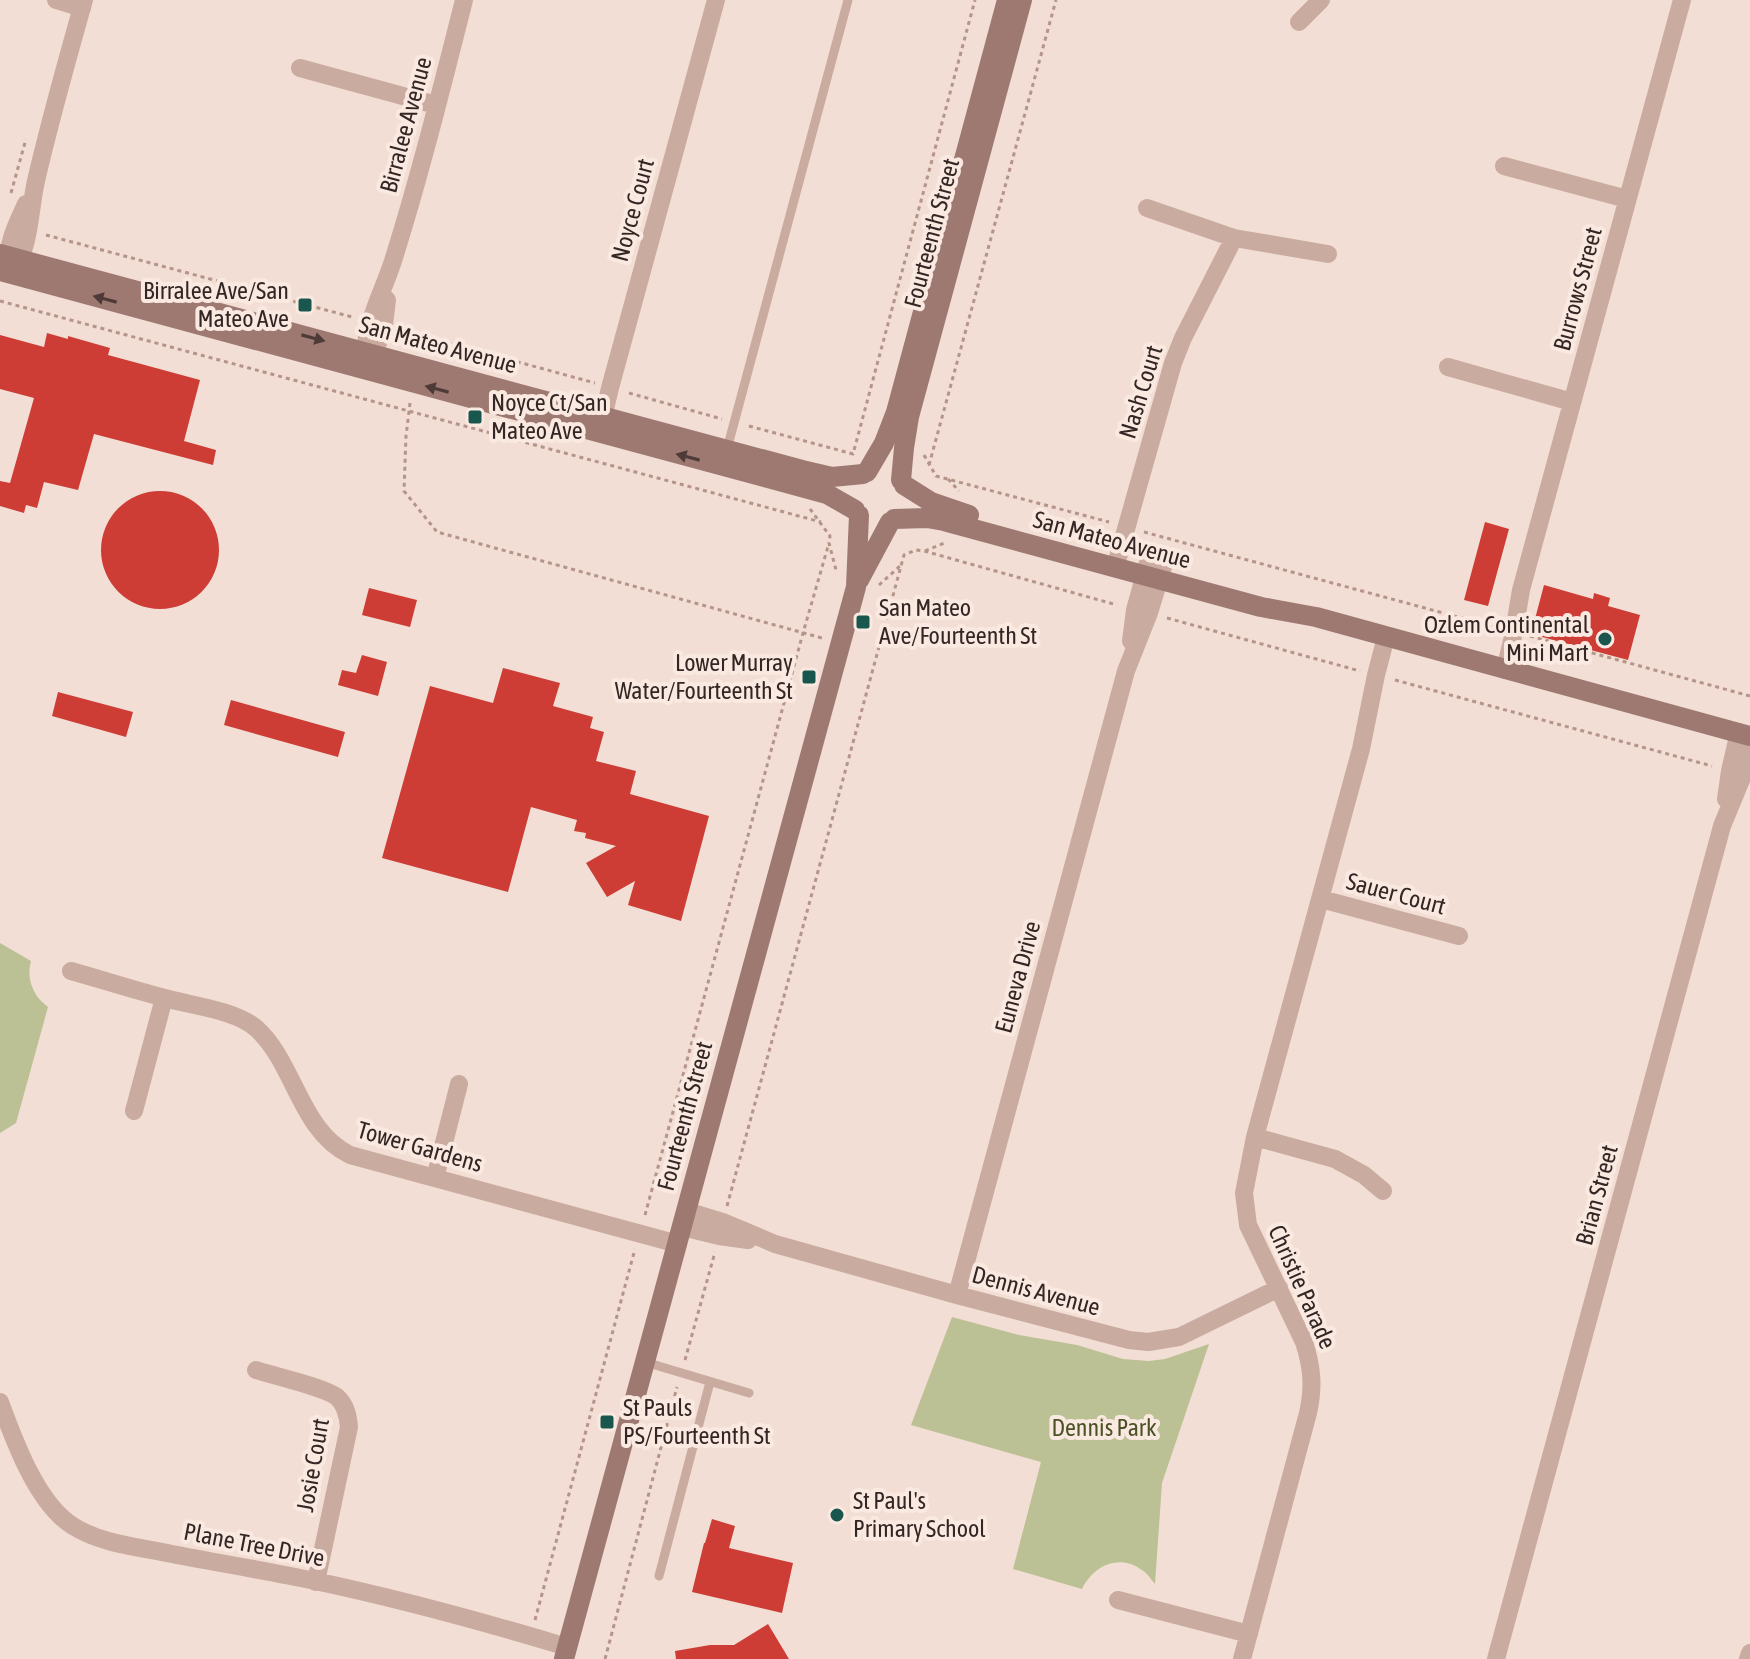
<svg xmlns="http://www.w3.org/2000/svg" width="1750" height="1659" viewBox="0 0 1750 1659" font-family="'Asap Condensed',sans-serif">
	<rect width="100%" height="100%" fill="#f2ded4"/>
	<path fill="#bbc194" d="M0,943L31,961C26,979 33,996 48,1007L16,1123L0,1133Z
		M952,1317L1019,1335L1077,1345L1123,1359L1149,1361L1165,1359L1209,1344L1162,1483L1155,1584C1151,1579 1147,1573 1142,1570C1119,1553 1093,1566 1082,1589L1013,1569L1041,1462L911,1425Z"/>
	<path fill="#cd3d36" d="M47,333L68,339V336L110,348L108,355L200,380L184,441L216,450L213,465L94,434L78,490L44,482L37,508L26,505L24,513L0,506V481L10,483L34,398L0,389V335L44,347Z
		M101 550a59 59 0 1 1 118 0a59 59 0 1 1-118 0Z
		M1485,522L1509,529L1488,606L1464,600Z
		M1544,585L1593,599L1594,593L1610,598L1608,606L1640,615L1628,660L1531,634Z
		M369,588L417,600L410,627L362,615Z
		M362,655L387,662L378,696L338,685L342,670L356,673Z
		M503,668L560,683L553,706L593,717L590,728L604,732L596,761L636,771L630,794L709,816L681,921L628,905L635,881L607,897L586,863L616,846L585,838L586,833L574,831L577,820L531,807L508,892L382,858L430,686L493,703Z
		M58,692L133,712L126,737L52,716Z
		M231,700L345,732L338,757L224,725Z
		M712,1519L735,1526L729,1548L793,1563L782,1613L692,1592L704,1543H705Z
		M768,1624L789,1659H676L675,1651L710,1645H734Z"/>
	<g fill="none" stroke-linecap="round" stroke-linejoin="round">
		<path stroke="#b5948a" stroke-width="3" stroke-dasharray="4 4" stroke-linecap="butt" d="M11,193L26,139
			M46,235L352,317
			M0,301L821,522
			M401,330L595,383
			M629,393L722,419
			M410,403L406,436L404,491L437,532L822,638
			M749,426L853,454L975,0
			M924,455L936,476L1109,522
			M929,465L1056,0
			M948,479L959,491
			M810,509L830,536L829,543L836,570
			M1144,532L1495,627
			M925,551L947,542
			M879,585L900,566
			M1167,618L1360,671
			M1530,636L1750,696
			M1395,680L1712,766
			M727,1206L904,555L916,550L924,551L1117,605
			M645,1215L803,633L829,543
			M685,1360L715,1252
			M535,1620L635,1249
			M605,1659L677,1387"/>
		<path stroke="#caaba0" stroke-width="9" d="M727,449L848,0
			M645,1362L749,1393
			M659,1576L710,1382"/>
		<path stroke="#caaba0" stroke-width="18" d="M56,0L82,8
			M1299,22L1321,0
			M300,68L436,105
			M1504,166L1627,199
			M1147,208L1234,238L1328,254
			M10,267C5,246 17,224 26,204
			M13,271C31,244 29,212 36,181C50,120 67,60 84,0
			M372,360L384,325L387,300
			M366,367C361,330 382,295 393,261C420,175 442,87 464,0
			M1448,367L1572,402
			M600,430L610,388L716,0
			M1115,568L1173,363L1183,338L1234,238
			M1131,641L1135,610L1148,563
			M1505,670L1514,632L1521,590L1682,0
			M1726,799L1730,771L1739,732
			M1321,899L1459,936
			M71,971C103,980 134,990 165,998C193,1006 236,1010 257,1029C295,1064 300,1131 350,1155L678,1244
			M134,1111L164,998
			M1255,1137L1335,1159L1364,1175L1383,1191
			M435,1178L459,1084
			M687,1211L723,1222L775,1244L957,1295L1129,1340L1148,1342L1179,1337L1279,1288
			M682,1227L719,1236L748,1240
			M957,1295L1126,671L1149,613L1163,567
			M256,1370C274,1376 324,1387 337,1397C346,1405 348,1416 349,1427L316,1582
			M0,1402C14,1440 37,1504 73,1526C101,1544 139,1547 172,1554C219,1563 267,1571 315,1581C400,1599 484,1622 567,1647
			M1118,1600L1249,1634
			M1242,1659L1308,1413C1314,1387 1312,1367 1304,1342L1248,1225L1244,1193L1255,1137L1361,749L1376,675L1386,637
			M1496,1659L1722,826L1743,775L1750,749
			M1748,1659L1750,1653"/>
		<path stroke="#9d7972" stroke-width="20" d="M0,254L802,470L832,477L863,474
			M0,271L827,494L855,510
			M867,472L884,443L896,412L1007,0
			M901,480L904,448L909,417L1022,0
			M904,485L931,502L969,515
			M894,519L927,518L944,521L1261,607L1316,617L1750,736
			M859,580L890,522
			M564,1659L856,587L859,515"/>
	</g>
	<defs><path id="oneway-solid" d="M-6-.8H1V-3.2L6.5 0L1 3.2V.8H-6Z" transform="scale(2)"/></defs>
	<g fill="#4e3b38">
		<use href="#oneway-solid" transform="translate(105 299) rotate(-165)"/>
		<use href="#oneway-solid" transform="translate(313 338) rotate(15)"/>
		<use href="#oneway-solid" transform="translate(437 389) rotate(-165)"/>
		<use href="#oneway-solid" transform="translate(688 457) rotate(-165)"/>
	</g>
	<g fill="#18564e" stroke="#fae9e0" stroke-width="3">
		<rect x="297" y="297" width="16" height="16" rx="4"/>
		<rect x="467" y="409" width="16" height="16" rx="4"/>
		<rect x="855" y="614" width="16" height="16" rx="4"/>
		<circle cx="1605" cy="639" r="8"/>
		<rect x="801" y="669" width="16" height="16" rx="4"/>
		<rect x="599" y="1414" width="16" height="16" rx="4"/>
		<circle cx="837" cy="1515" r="8"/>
	</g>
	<g text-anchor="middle" stroke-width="8" stroke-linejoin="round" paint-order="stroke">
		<g font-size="24" fill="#332624" stroke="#fae9e0">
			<text transform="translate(406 125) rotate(-75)" y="8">Birralee Avenue</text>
			<text transform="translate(633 210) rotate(-75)" y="8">Noyce Court</text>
			<text transform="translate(932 233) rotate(-75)" y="8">Fourteenth Street</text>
			<text transform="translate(1578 289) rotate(-75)" y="8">Burrows Street</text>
			<text transform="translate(438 345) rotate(15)" y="8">San Mateo Avenue</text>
			<text transform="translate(1141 392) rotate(-73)" y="8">Nash Court</text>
			<text transform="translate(1112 540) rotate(15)" y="8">San Mateo Avenue</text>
			<text transform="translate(1396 894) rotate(15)" y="8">Sauer Court</text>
			<text transform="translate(1018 977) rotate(-75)" y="8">Euneva Drive</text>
			<text transform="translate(685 1116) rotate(-75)" y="8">Fourteenth Street</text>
			<text transform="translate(420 1147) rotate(16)" y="8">Tower Gardens</text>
			<text transform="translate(1597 1195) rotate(-75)" y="8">Brian Street</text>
			<text transform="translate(1302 1287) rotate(66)" y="8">Christie Parade</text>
			<text transform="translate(1036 1291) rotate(15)" y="8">Dennis Avenue</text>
			<text transform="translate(313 1465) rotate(-80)" y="8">Josie Court</text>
			<text transform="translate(254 1545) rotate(11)" y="8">Plane Tree Drive</text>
		</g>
		<g font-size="24" fill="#332624" stroke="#fae9e0" text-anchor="start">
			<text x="289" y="299" text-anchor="end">Birralee Ave/San<tspan x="289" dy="28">Mateo Ave</tspan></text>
			<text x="491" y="411">Noyce Ct/San<tspan x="491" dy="28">Mateo Ave</tspan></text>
			<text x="879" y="616">San Mateo<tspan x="879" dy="28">Ave/Fourteenth St</tspan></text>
			<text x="1589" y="633" text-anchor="end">Ozlem Continental<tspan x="1589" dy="28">Mini Mart</tspan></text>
			<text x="793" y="671" text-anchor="end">Lower Murray<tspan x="793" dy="28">Water/Fourteenth St</tspan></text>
			<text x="623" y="1416">St Pauls<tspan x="623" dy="28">PS/Fourteenth St</tspan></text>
			<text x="853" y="1509">St Paul's<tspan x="853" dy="28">Primary School</tspan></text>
		</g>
		<g font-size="24" fill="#4b5326" stroke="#fae9e0">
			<text x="1104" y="1436">Dennis Park</text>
		</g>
	</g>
</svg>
